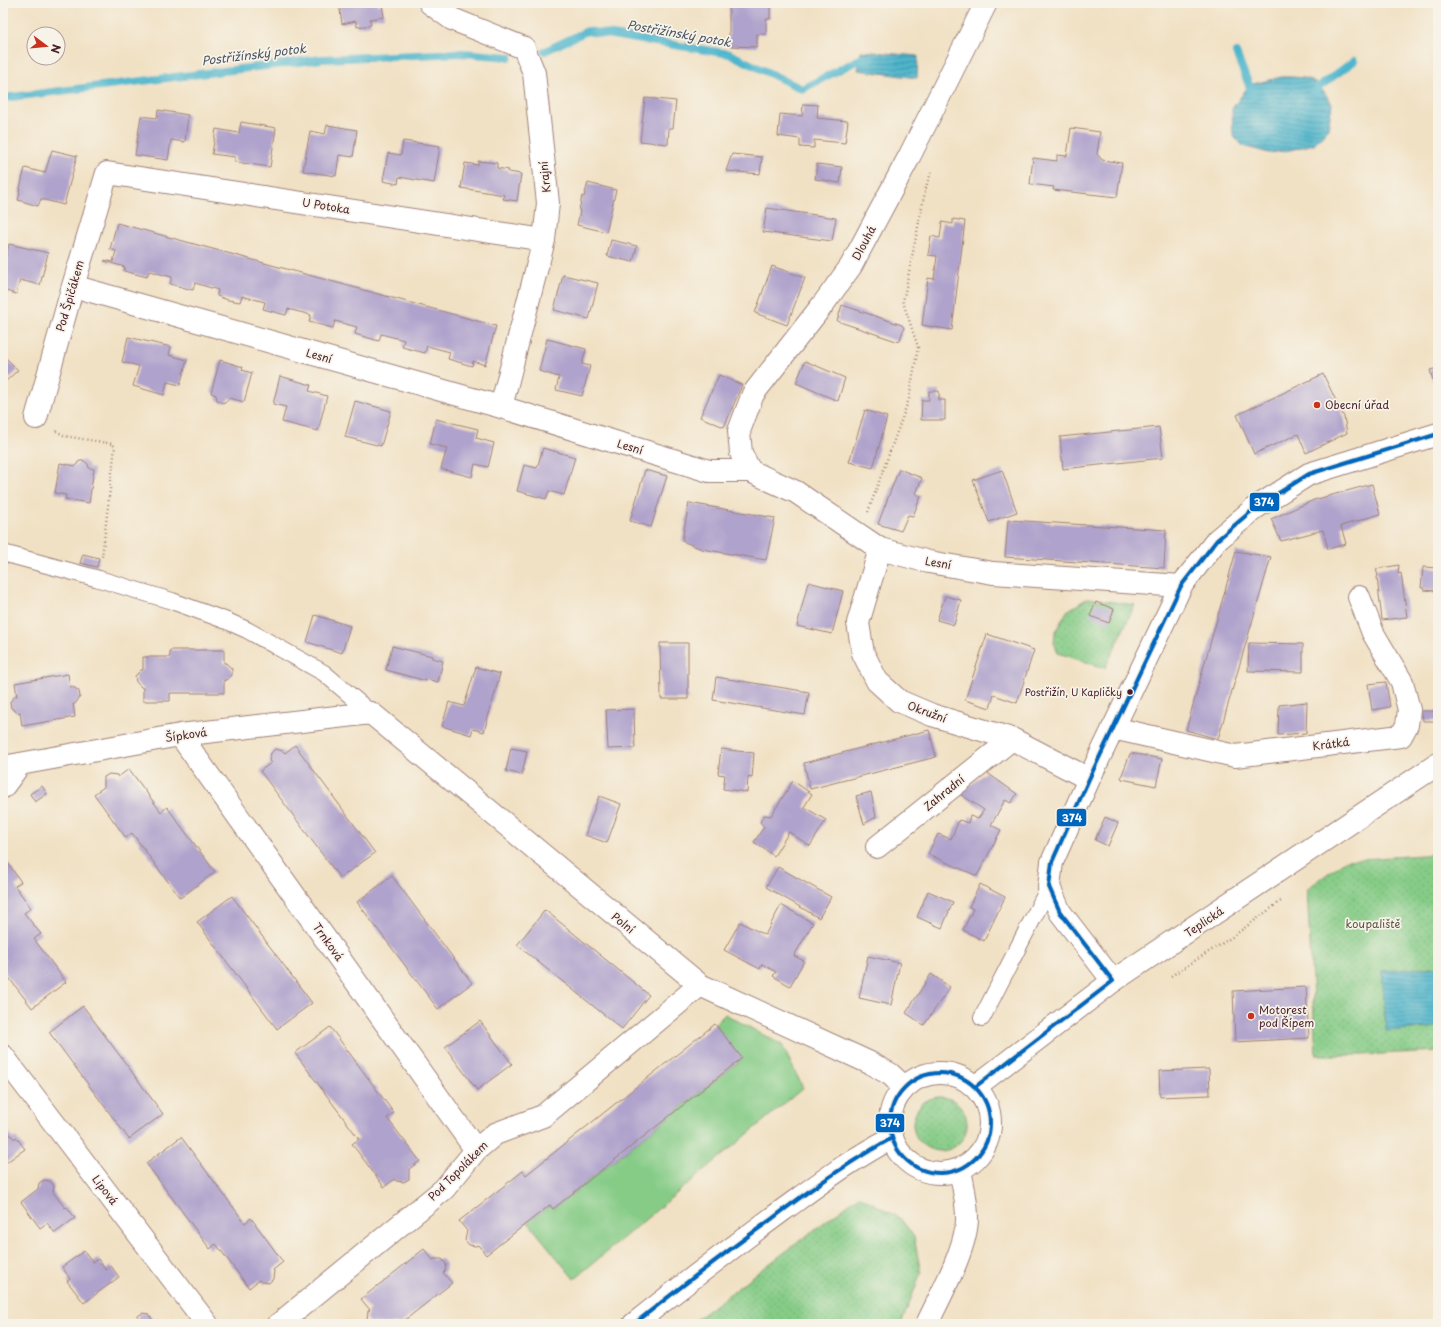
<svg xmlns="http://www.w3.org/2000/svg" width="1441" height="1327" viewBox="0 0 1441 1327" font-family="'Playpen Sans',sans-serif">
	<defs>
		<pattern id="grass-dots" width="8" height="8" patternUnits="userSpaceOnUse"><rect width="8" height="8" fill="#86cc87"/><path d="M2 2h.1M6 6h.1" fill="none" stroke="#75af75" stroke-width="1.8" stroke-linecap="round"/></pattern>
		<pattern id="water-rules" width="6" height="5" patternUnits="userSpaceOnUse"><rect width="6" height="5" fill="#4eb5cc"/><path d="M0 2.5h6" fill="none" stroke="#4393a6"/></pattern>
	</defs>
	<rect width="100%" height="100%" fill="#f7f3e8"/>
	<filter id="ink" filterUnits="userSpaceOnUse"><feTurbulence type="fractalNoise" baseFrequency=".025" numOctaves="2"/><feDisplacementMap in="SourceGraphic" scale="8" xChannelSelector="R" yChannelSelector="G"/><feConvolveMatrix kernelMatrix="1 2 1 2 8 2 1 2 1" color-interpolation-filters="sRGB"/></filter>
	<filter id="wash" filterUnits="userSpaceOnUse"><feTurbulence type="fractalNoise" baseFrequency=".012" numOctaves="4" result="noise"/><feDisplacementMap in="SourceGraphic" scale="16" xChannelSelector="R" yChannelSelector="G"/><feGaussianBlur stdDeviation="0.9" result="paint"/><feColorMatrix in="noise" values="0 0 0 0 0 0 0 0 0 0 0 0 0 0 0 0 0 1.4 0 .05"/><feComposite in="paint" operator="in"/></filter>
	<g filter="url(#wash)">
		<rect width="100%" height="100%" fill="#f1e1c4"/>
		<path fill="url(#grass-dots)" stroke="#687659" d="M1088,598L1135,605L1105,668L1058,653L1054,643L1055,633L1067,611Z
			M1438,854V1051L1361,1055H1316L1307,889L1346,860Z
			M913 1124a27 27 0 1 1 54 0a27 27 0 1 1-54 0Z
			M859,1196L900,1218L914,1237L921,1273L901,1324H690Z"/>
		<path fill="#86cc87" stroke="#687659" d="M725,1014L782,1045L803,1088L574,1279L528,1222L550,1205L553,1209L742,1059L715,1024Z"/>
		<path fill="url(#water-rules)" stroke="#4c6a7c" d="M861,51L918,56L917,78L858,70Z
			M1282,77C1312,77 1316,79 1332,104L1328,129L1314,144L1290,150L1269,153L1243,146L1233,136L1232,109L1249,85Z
			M1438,967V1027L1386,1031L1382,971Z"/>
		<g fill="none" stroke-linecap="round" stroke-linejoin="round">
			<path stroke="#4eb5cc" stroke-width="8" d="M545,51L587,31L730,54L802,89L860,59H870
				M1236,53L1253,95
				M1313,93L1320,86L1354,61
				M3,98L322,59L462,53L509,57"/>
		</g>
		<g id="blocks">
			<path fill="#afa2cc" d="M339,3H378V5L382,4L384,17L370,19L371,25L357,27L356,21L342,24Z
				M729,3H770V19H766V34H757V47L729,46Z
				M645,98L676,101L673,128H669L668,144L640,141Z
				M803,104L818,105L817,118L848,121L845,143L814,140V148L800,147V139L778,136L780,114L802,116Z
				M158,110L188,115L185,142L171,140L168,160L135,155L141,116L157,118Z
				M241,122L276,128L270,167L235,162V157L212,154L216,129L239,133Z
				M327,125L357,130L353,157L339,155L336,176L303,171L310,131L325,134Z
				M1071,128L1100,132L1097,154L1102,160L1122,163L1117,197L1053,190L1054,187L1030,184L1033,158L1057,161V155L1067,156Z
				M403,141L440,146L434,183L399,177L398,184L383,181L388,153L401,155Z
				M52,150L77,156L64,205L41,199L38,206L18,200L20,193L19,192L25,168L45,173Z
				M732,154L762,157L760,174L726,171Z
				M478,161L497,163V168L509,170L508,172L521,174L517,201L503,199L504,195L461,188L465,163L478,165Z
				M817,164L842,167L840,183L815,179Z
				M588,183L616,190L606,232L577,225L580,211H579L582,196L584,197Z
				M767,208L836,218L832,241L763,232Z
				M953,219L965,221L952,330L922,325L928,278L934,279L937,256L928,255L931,236L940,238L942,222L953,224Z
				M117,223L496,326L485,365L473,361L472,366L448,359L450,352L427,346L425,353L402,347L404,340L381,334L379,341L355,334L357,327L335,321L333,328L309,322L311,315L288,309L286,315L274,312L263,309L265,302L242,296L240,302L228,300L217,296L218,290L195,283L193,290L170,284L172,277L149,271L147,277L124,271L125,267L104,261L105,260L113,262L116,251L110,249Z
				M611,240L637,246L633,262L607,256Z
				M9,244L48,253L40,285L20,280L16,294L3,290V259L5,260Z
				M772,266L805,278L787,325L755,313Z
				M563,275L598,283L589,319L554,310Z
				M842,305L902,325L904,328L899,342L837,321Z
				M128,337L171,347L169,355L187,360L180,385L167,382L164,395L133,386L139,366L122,362Z
				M547,339L586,349L582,364L590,366L582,396L556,390L559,377L539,371Z
				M3,355L18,370L5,382L6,383L3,386Z
				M220,360L243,367L242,370L252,373L244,402L229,398L227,401L222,403L217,400L216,395L211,393Z
				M805,361L845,378L838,401L796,383Z
				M1438,368V398L1430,370Z
				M1323,374L1344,417L1347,433L1306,453L1298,434L1254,454L1237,415Z
				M719,375L742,385L724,427L700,417Z
				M280,376L311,385L309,391L327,396L318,431L282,422L286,407L273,404Z
				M929,391H939V400H945V420H921L922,400H929Z
				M355,401L391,411L381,446L345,437Z
				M865,410L887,417L873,468L849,462Z
				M436,419L478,429L476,438L494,443L488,467L475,464L472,477L441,469L447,448L430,444Z
				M1159,427L1163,458L1063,469L1060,437Z
				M543,448L575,457L564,495L549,491L546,499L517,491L524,465L537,468Z
				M83,460L88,464L89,468L94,469L89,503L65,499L66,495L55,493L60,463L76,466L78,462Z
				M899,469L922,478L916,494L921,496L913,516L908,515L901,531L878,524Z
				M645,470L667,476L651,527L630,521Z
				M1002,470L1017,512L989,522L973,480Z
				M1372,484L1380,514L1341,526L1346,544L1328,549L1323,530L1281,541L1271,519L1314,500Z
				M689,503L775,518L766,560L702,549L682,541Z
				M1008,520L1166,530L1164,568L1005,557Z
				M1236,551L1271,557L1218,739L1186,730Z
				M83,554L99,558L97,567L80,563Z
				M1399,565L1398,574L1401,573L1407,617L1382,620L1377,577L1378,576L1376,569Z
				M1423,567L1438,568V591L1424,590V588H1421Z
				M808,582L843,591L832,634L797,626Z
				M945,596L961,600L954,625L937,620Z
				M1096,602L1114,609L1109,623L1090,616Z
				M315,615L350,626L342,653L307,642Z
				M987,634L1034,650L1017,703L994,695L990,708L965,700Z
				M660,643H688V699H661Z
				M1249,643L1303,644V672L1248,671Z
				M392,646L432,656V658L443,661L438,682L426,679V681L386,670Z
				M170,650H224V663H226L232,669V675L226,680H224V693H170V701H143V688L141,687L136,682L135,676L141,670H143V657H170Z
				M476,667L500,674L484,732L473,729L471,735L442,726L449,702L464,706Z
				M68,674L70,687H73L79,691L80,697L75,704H73L75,717L22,726L20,712L18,713L11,708L10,702L15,696H17L15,683Z
				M716,677L809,692L805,715L713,700Z
				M1386,682L1390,707L1372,710L1368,684Z
				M1307,702L1306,733L1278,735L1279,705Z
				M634,709L635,748L608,749L606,710Z
				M1422,711H1438V721H1423Z
				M929,730L936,757L810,789L804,763Z
				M295,745L375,853L340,878L260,771L271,763L269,761L271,753L275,749L283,751L285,753Z
				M511,748L527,751L522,775L506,771Z
				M721,749L754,753L752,778L748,777L747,792L723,789L725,775L718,774Z
				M1131,753L1162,759L1156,786L1122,779L1121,777L1130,754Z
				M129,769L161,812L167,807L215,872L180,898L132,833L126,838L94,794L104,787V777L109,774L117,775L118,777Z
				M986,772L1017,794L1011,803L1005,800L991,825L1001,830L977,876L928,854L938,834L951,839L959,820L968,823L970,816L978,819L984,810L960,794Z
				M793,781L812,794L804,807L826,820L810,846L789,832L774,856L754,842L764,827L760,822L764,815L771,816Z
				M42,786L47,794L35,802L30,794Z
				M871,792L876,817L864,824L856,796Z
				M599,796L621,804L607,843L585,835Z
				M1105,817L1118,823L1108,846L1095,840Z
				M6,860L21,882L15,886L31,908L24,913L41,934L34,939L66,982L32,1008L3,970V962L6,960L3,956V862Z
				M778,867L831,897L819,918L766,887Z
				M392,876L472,983L438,1009L357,902Z
				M980,884L1005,897L984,941L963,930L973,909L969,907Z
				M928,891L953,902L942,928L917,917Z
				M232,896L312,1003L277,1029L197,922Z
				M781,905L813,923L794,956L804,961L790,986L773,976L776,972L762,964L760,969L724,950L740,922L765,935Z
				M545,910L649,995L622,1029L517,945Z
				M868,956L900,963L891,1005L859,998Z
				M931,974L950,987L924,1025L906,1013Z
				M1306,987L1309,1038L1235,1042L1233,991Z
				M83,1006L163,1114L129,1139L49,1032Z
				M480,1021L512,1064L477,1090L445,1047Z
				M715,1024L742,1058L553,1209L550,1205L486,1255L478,1245L476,1246L469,1245L465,1240L467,1231L459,1221L523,1171L526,1175Z
				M330,1027L394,1113L387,1118L420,1161L409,1169V1179L404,1182L396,1181L395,1179L384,1187L352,1144L359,1139L295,1053Z
				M1209,1069L1210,1095L1160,1097L1159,1071Z
				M3,1125L14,1139L16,1137L25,1149L4,1164L3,1163Z
				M181,1137L245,1223L251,1218L283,1262L273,1270L274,1271L273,1279L269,1283L261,1282L259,1280L249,1288L216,1244L210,1249L146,1163Z
				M44,1180L50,1181L54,1186L53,1192L65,1208L67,1207L75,1218L55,1233L47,1223L40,1228L21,1202L38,1189L39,1183Z
				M424,1249L433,1260L435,1259H442L446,1264L445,1271L443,1273L452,1283L400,1324L371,1323L367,1319L368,1311L370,1310L361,1299Z
				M84,1251L93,1262L98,1259L106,1270L111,1266L119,1277L84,1303L67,1281L70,1279L62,1267Z
				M142,1313L149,1314L152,1319V1324H135L137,1322L138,1316Z"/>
		</g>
	</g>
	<g filter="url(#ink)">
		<use href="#blocks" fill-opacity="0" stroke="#9e8078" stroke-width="1"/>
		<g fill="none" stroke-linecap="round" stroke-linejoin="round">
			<defs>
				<path id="lane" d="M3,553L99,579L172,601L227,621L247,630L324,673L371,713
					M982,1018L1049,887"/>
				<path id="street" d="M430,3L452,19L524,48L534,73L548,203L544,240L501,407
					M73,286L501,407L709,471H750L796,492L880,549L929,562L993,573L1181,586
					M36,418L73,286L107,173L544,240
					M750,471L741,453L739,431L753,394L824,303L851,266L908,159L986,3
					M880,549L858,623L863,653L877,681L899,701L932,715L1012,739L1089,779
					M1113,728L1235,756L1401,736L1407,725L1409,710L1402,682L1373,633L1359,597
					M180,735L476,1150
					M3,767L180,735L371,713L700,985L870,1063L890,1074L904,1087
					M3,787L20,764
					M877,847L1012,739
					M1113,981L1060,912L1049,887L1052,862L1089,779L1181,586L1217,540L1255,508L1309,474L1438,434
					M3,1056L207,1324
					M279,1324L444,1189L476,1150L495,1134L543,1116L700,985"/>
				<path id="secondary" d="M890 1123a50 50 0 1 1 100 0a50 50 0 1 1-100 0Z
					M975,1087L1113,981L1438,764
					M634,1324C683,1285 733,1247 783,1210C819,1184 853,1158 892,1138
					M927,1324C940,1296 967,1248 967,1218C967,1202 963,1185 960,1170"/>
			</defs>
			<use href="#lane" stroke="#9e8078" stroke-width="18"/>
			<use href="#street" stroke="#9e8078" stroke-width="24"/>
			<use href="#secondary" stroke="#9e8078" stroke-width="24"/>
			<path stroke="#9e8078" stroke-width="2.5" stroke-dasharray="1 3" stroke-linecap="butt" d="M56,431L65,436L113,444L115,447L102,557
				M868,512L909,399L918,347L903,302L926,187L931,173
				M1171,976L1232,937L1281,901"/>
			<use href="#lane" stroke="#fff" stroke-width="16"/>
			<use href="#street" stroke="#fff" stroke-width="22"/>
			<use href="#secondary" stroke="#fff" stroke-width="22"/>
			<defs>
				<path id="bus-1" d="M1113,981L1060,912L1049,887L1052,862L1089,779L1181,586L1217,540L1255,508L1309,474L1438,434
					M890 1123a50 50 0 1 1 100 0a50 50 0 1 1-100 0Z
					M975,1087L1113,981
					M634,1324C678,1289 723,1254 769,1221C808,1191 848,1162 892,1138"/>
			</defs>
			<use href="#bus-1" stroke="#f7f3e8" stroke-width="7"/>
			<use href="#bus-1" stroke="#0065bd" stroke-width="4"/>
		</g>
	</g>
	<g fill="#c8321e" stroke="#f7f3e8" stroke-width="1.5">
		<circle cx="1317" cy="405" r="4"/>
		<circle cx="1251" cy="1016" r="4"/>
	</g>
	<circle fill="#4a1f2b" stroke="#f7f3e8" stroke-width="1.5" cx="1130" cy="692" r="3.5"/>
	<g text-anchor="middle" stroke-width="3.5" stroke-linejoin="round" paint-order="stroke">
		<g font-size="10" fill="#4a1f2b" stroke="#f7f3e8" text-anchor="end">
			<text x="1122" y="696">Postřižín, U Kapličky</text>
		</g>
		<g font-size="11" fill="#4a1f2b" stroke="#f7f3e8">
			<text transform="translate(545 177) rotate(-96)" y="4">Krajní</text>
			<text transform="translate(326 206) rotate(9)" y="4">U Potoka</text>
			<text transform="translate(864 243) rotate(-62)" y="4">Dlouhá</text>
			<text transform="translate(70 296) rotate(-74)" y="4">Pod Špičákem</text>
			<text transform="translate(319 356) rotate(16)" y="4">Lesní</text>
			<text transform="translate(630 447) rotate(17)" y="4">Lesní</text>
			<text transform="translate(938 563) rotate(10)" y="4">Lesní</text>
			<text transform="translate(927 712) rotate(20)" y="4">Okružní</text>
			<text transform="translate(186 735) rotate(-8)" y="4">Šípková</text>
			<text transform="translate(1331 744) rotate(-7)" y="4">Krátká</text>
			<text transform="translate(944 793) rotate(-39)" y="4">Zahradní</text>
			<text transform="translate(1204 922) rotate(-34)" y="4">Teplická</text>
			<text transform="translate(623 923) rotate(39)" y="4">Polní</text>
			<text transform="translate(328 942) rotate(54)" y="4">Trnková</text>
			<text transform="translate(458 1171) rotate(-45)" y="4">Pod Topolákem</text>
			<text transform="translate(105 1190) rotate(53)" y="4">Lipová</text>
		</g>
		<g font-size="11" fill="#4a1f2b" stroke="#f7f3e8" text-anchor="start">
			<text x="1325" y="409">Obecní úřad</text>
			<text x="1259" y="1014">Motorest<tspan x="1259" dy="13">pod Řípem</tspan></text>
		</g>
		<g font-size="11" fill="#5c5347" stroke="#f7f3e8">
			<text x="1373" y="928">koupaliště</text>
		</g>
		<g font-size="12" font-style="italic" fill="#4b5463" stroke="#f7f3e8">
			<text transform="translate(679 34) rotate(10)" y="4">Postřižínský potok</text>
			<text transform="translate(254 55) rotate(-7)" y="4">Postřižínský potok</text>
		</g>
	</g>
	<g stroke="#f7f3e8" stroke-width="1.5">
		<rect x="1249" y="492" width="31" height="20" rx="4" fill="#0065bd"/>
		<rect x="1056" y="808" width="31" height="19" rx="4" fill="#0065bd"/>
		<rect x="875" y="1113" width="30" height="20" rx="4" fill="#0065bd"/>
	</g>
	<g font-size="11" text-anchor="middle" font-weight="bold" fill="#fff">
		<text x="1264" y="506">374</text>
		<text x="1072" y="822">374</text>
		<text x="890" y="1127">374</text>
	</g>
	<rect width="1441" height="1327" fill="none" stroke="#f7f3e8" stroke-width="16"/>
	<g transform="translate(46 46) rotate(106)"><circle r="19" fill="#f7f3e8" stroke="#b29e9c"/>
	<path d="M0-3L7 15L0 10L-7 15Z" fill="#c8321e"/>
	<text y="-6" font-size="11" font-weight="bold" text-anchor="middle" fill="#4a1f2b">N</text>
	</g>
</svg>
